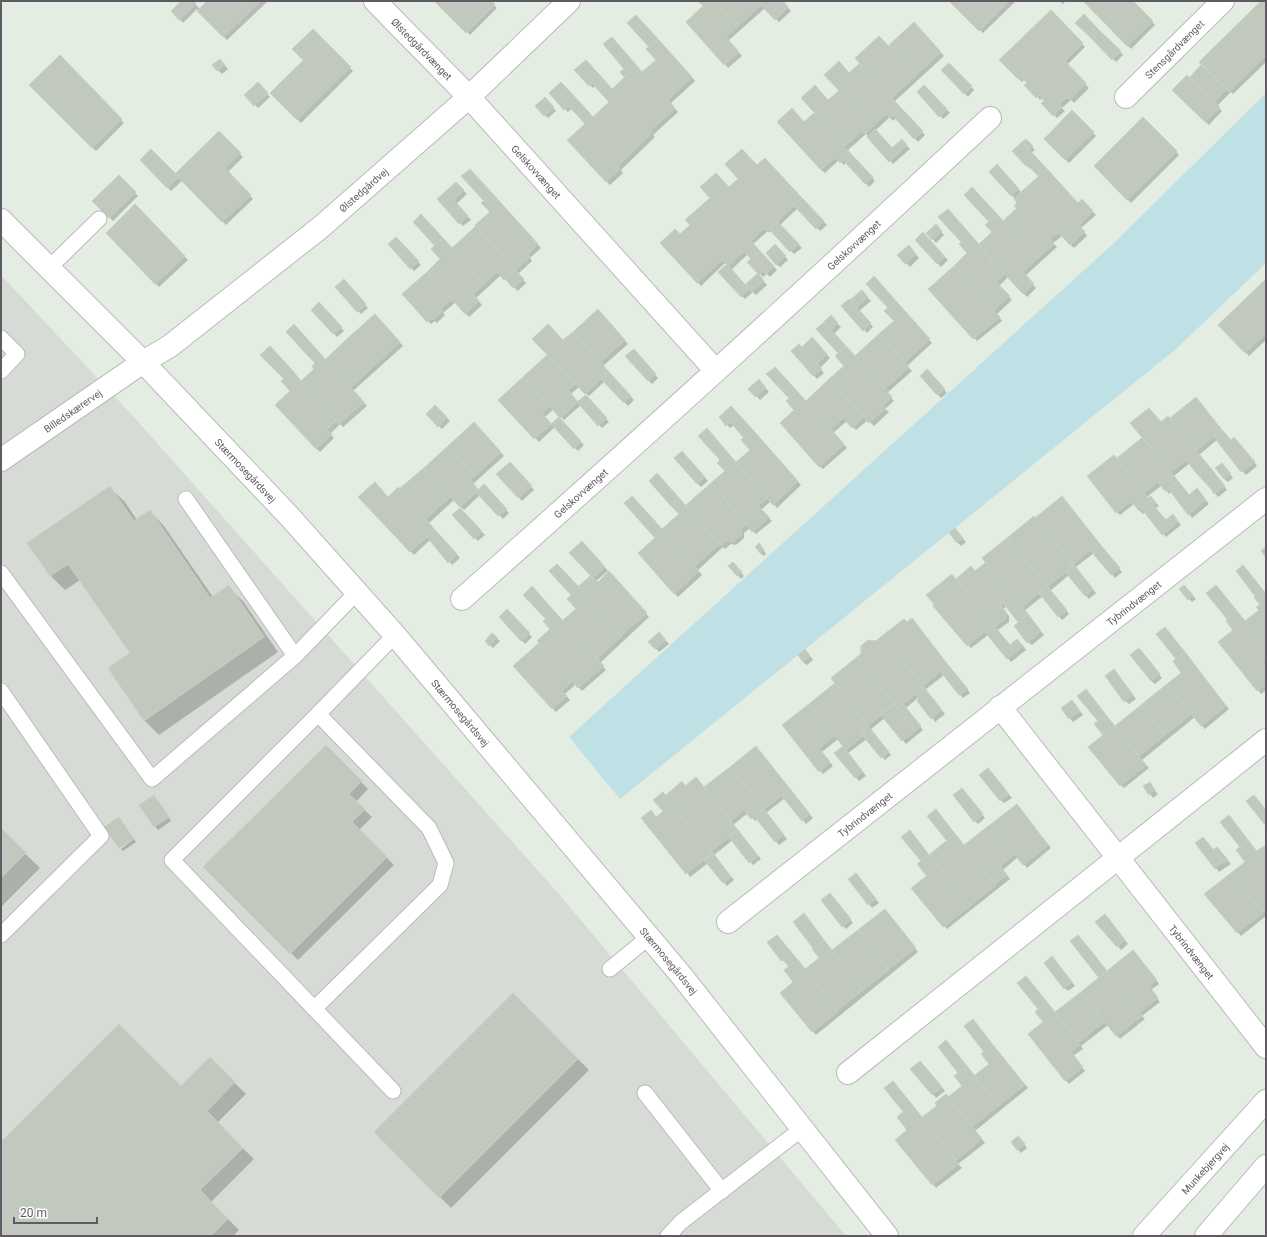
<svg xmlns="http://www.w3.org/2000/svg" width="1267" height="1237" viewBox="0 0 1267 1237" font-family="Roboto,sans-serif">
	<rect width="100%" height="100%" fill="#e3ede2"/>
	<path fill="#d6dcd5" d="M1,275L132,415L558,893L846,1236H1Z"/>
	<path fill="#bfe0e5" d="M1266,93V263L1176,349L620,799L569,737L1114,243Z"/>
	<path fill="#0003" d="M183,1H192L200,9L208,1H268L227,40L197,9L183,23L172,11Z
		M436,1H490L497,8L470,35Z
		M700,1H782L791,11L779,22L765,8L728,41L742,56L728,68L725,64L705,6Z
		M951,1H1016L983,33Z
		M1059,1H1066L1063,4Z
		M1085,1H1132L1155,25L1131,49Z
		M1262,1L1266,2V62L1233,94L1231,92L1217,106L1222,111L1209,125L1173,90L1190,79L1204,65Z
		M1051,12L1085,47L1067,65L1089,88L1074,103L1071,100L1062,108L1065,111L1057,118L1043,104L1046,101L1043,98L1040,100L1025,79L1022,82L1001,60Z
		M1084,15L1123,55L1116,62L1077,23Z
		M639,20L695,81L670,104L678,112L653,135L655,137L621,170L623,173L610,185L606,181L586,124L572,108L568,112L550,93L593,118L610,102L596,86L593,88L576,70L613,90L642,73L657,60Z
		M914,24L944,56L894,102L925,135L918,142L896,118L893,121L890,117L875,131L892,149L902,141L910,149L893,164L866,134L848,150L875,181L869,187L847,162L844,165L839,160L825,173L821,170L805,123L840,91L850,74L889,47Z
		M313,31L353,71L301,123L271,93L304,60L294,50Z
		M60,57L124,123L96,151L31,85Z
		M224,64L228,69L222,74L214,66Z
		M949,64L974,90L968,97L943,70Z
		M258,84L270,97L258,108L255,105Z
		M924,86L950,113L943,119L918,92Z
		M545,98L556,111L548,118L536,106Z
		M1072,112L1096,136L1069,163L1045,139Z
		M1143,118L1179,155L1131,203L1095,166Z
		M219,133L243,157L228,172L253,199L226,225L183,180L171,191L141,160L175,175Z
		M1026,140L1035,150L1031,153L1078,204L1082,200L1096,215L1081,228L1087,236L1074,248L1062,236L1053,243L1057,247L1025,276L1036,288L1027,297L1008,277L999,286L1012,300L997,314L1002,321L977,341L930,289L969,254L962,242L939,218L951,214L979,245L1018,208L1019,203L990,172L1000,169L1022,193L1040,176L1032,167L1030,169L1014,151Z
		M765,159L827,225L820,231L798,208L780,225L802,248L794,254L772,230L769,233L768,231L753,244L777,270L770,277L767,274L763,277L749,262L753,259L748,254L731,270L746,286L758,275L767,285L756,295L753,292L745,299L719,272L728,264L726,262L701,286L662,243L680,236L729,189Z
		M473,173L541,248L530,258L532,261L518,274L526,283L518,291L501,275L476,298L482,305L469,317L456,302L443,313L445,315L437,323L435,321L431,324L428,321L452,249L491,212Z
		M119,176L138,196L113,221L94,201Z
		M456,183L467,194L456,204L471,220L463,226L438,199Z
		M135,206L188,260L159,287L107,233Z
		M939,229L944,235L936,243L928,233Z
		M926,237L948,260L941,267L916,240Z
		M396,238L421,265L414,271L389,244Z
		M779,249L788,260L780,267L776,264Z
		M912,250L919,258L910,267L899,256Z
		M1266,280V340L1249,356L1219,325Z
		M877,281L932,343L907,366L912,371L887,393L894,401L885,409L889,412L874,426L868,420L856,430L847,421L833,433L847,448L823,469L819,466L790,398L768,374L775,368L806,402L846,366L840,353L818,329L831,317L841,327L834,334L855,357L895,321Z
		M347,284L368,308L361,314L358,311Z
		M861,291L871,301L859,311L873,327L867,333L842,306Z
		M319,304L344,331L337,337L312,310Z
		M598,311L628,344L603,366L634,400L628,406L605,381L589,396L579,387L571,394L578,403L589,400L609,422L602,428L581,405L564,420L554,409L545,417L552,425L559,418L584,445L578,451L555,427L539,442L499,400Z
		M375,315L403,346L353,391L367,406L343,427L340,424L330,434L334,438L320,452L316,448L291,391L270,348L302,382Z
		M812,338L830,358L820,368L824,373L817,379L792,351L802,348Z
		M637,354L658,378L652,384L648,380Z
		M931,374L947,393L941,398L921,376Z
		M762,384L769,392L760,400L750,389Z
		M1196,399L1231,441L1238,442L1257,466L1246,475L1217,440L1199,455L1227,490L1218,497L1190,463L1174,476L1189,496L1200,493L1209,504L1192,518L1172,491L1169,494L1162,485L1147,497L1154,501L1159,506L1156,508L1166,521L1173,516L1181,525L1166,537L1145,512L1143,514L1134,504L1120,515L1117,512V459L1143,438L1131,423H1161L1170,420Z
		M435,406L450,421L442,429L427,414Z
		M734,411L801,485L777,508L771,501L761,510L772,521L756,534L750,528L744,533V538L736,545L731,544L725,549L723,547L698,570L702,575L678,597L639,553L680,514L661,478L687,507L726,471L722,460L700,436L710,433L737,463L751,450L746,438L734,425L730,428L720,417Z
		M474,423L504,456L473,484L479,491L484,486L509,513L503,519L480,495L464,510L454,500L429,523L460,558L452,565L430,540L414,555L360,497L388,498L400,490Z
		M685,455L708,481L701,487L675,458Z
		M510,463L534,490L522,501L497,475Z
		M1226,468L1233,478L1228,482L1224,479Z
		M110,488L125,502L137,520L150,511L164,526L213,597L228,587L243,601L278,652L159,735L144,720L131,654L80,580L65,590L51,576L29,544Z
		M1065,501L1122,572L1115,578L1094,553L1076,567L1096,593L1089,599L1069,575L1050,591L1069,614L1062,620L1043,596L1024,611L1044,635L1032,645L1028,642L1020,622L1007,606L1003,609L1009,616V622L998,630L1011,646L1021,643L1026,650L1011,662L988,635L971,648L968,645L956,580L975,572Z
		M460,509L485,535L478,541L453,516Z
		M955,529L966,542L961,546L957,542Z
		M582,543L608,571L596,581L598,583L612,576L649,617L600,663L606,670L582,691L576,684L565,694L570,700L556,712L515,666L540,644L551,629L547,618L524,595L532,588L564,622L577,609L578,588L591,576Z
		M762,548L766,554L764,556L760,553Z
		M733,563L744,576L741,579L730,566Z
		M1247,570L1266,594V664L1264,666L1266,668V690L1261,694L1258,690L1235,630L1229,620L1208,593L1220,590L1246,622L1260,610L1261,605L1257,596L1237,572Z
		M1187,590L1196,599L1192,602L1189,599Z
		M507,611L532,637L525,644L500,617Z
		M907,623H915L970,693L963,698L944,675L925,690L945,714L935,722L919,697L906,708L923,730L906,744L885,718L871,729L891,755L885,760L867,739L848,753L866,776L859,781L836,753L844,746L838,739L822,752L833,766L823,774L783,725L837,684L832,678L876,642Z
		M1168,632L1229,709L1205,729L1195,717L1142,760L1149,768L1124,788L1121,785L1115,727L1183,673Z
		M659,633L669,644L659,652L650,642Z
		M492,634L500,641L493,648L486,641Z
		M1142,653L1162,678L1155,684L1151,681Z
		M809,654L813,660L807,665L803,662Z
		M1117,674L1136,699L1129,704L1125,701Z
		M1075,705L1083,715L1073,722L1062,709Z
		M326,746L368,789L356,802L372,817L359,830L394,865L298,960L205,867Z
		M756,748L813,818L806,824L785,798L766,813L787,839L779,845L758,819L755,821L748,813L733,825L761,859L753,865L733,840L714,855L734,880L727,886L708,863L690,877L656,818L664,812L662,810L663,793L666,796L682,783L686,786L704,788Z
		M991,773L1012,798L1004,803L1001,800Z
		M1149,783L1158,794L1153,798L1150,794Z
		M965,793L985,818L978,824L975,821Z
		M157,800L171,821L158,830L155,826Z
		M1017,805L1051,848L1027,868L1018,857L1003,870L1010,879L947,929L944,926L928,876L929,856L948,841L939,814L965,846Z
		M1,830L40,868L1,907Z
		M134,839L136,842L123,851L121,849Z
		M1266,846V916L1241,936L1206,894Z
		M1214,851H1220L1231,864L1219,872L1216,868Z
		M859,877L879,903L872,908L849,879Z
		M833,898L853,923L846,929L843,926Z
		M885,910L918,952L816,1035L781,993L795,982L790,967L782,960L777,936L805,970L821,958L794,922L807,918L832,951Z
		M1108,919L1128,944L1121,950L1096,922Z
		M1133,951L1159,984L1151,990L1160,1002L1142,1016L1145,1019L1120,1039L1108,1025L1081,1046L1083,1049L1073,1056L1085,1071L1069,1084L1029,1035L1045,1022L1039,1009L1019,984L1029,981L1055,1013Z
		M1052,957L1075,986L1068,991L1065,988Z
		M513,994L589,1070L451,1208L375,1132Z
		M976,1024L1028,1088L975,1131L985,1143L958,1164L962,1168L936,1188L897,1140L908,1130L898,1117L904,1112L893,1082L922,1118L991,1064Z
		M210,1059L246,1094L217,1123L254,1159L211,1202L239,1230L233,1236H1V1143L181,1088Z
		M924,1065L945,1091L936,1098L912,1069Z
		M1022,1141L1027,1148L1021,1153L1012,1142Z"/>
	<path fill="#c1c8be" stroke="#c4d2c1" d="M181,1H194L196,4L179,20L171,11Z
		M207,1H261L223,37L197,11Z
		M434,1H492L495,4L466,33Z
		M698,1H714L737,27L726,37L739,52L724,65L686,22L703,6Z
		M714,1H757L761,5L737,27Z
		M757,1H783L788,7L775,20Z
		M949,1H1009L979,31Z
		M1083,1H1133L1153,21L1127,46Z
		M1261,1H1266V55L1229,92L1199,62Z
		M1051,10L1083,43L1065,61L1086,83L1070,100L1067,97L1059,104L1062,107L1053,116L1041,103L1044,101L1039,95L1036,98L1024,85L1027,83L1021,77L1018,79L999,60Z
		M1084,14L1099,30L1091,38L1075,23Z
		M636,15L658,39L649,47L627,23Z
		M914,22L941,52L916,75L889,45Z
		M313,29L324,40L303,60L292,49Z
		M1099,30L1121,51L1112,60L1091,38Z
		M879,36L916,75L892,98L855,58Z
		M612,37L637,66L625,78L620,72L624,69L603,44Z
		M658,39L692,77L668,100L675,108L650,131L652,133L618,166L620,169L606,182L567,140L585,124L578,116L586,109L593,117L609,102L599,91L607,83L612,89L637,66L642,72L656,60L646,49Z
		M324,40L351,67L297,120L270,93Z
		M60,55L122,119L92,148L29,85Z
		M220,59L225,65L217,71L212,65Z
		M586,60L607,83L599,91L592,83L589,86L574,70Z
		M839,61L849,73L860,63L901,108L889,118L886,114L873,126L824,75Z
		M949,63L972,86L964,94L941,70Z
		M1202,64L1227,89L1214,102L1190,77Z
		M1187,75L1220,107L1205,122L1172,90Z
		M258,82L268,93L254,106L244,95Z
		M561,82L586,109L578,116L568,106L564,110L549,93Z
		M815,85L828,100L840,90L873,126L865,134L862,131L845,146L801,98Z
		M924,85L947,109L939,117L917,92Z
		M545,97L554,107L544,116L535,106Z
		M792,108L804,122L814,113L850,153L840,163L835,157L821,170L777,122Z
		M901,108L923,131L914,139L892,115Z
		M1072,110L1094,132L1065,160L1044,139Z
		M1143,117L1177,151L1127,200L1094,166Z
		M875,129L898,154L889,162L867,137Z
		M219,131L241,153L225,168L251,195L222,222L175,174Z
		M902,139L907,145L898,154L892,148Z
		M1026,139L1033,146L1029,149L1022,142Z
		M1022,142L1047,169L1038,176L1028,165L1026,166L1012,151Z
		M151,149L179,177L167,188L140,160Z
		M742,149L757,165L765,158L802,198L769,229L765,230L764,228L751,241L760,251L751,259L744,251L728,266L722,260L697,283L660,243L675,229L680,234L690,225L685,220L710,198L700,187L716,173L729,187L738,179L725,164Z
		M850,153L873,177L865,184L843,160Z
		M997,164L1019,189L1011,196L989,172Z
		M470,169L492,193L484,201L461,176Z
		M1047,169L1078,203L1082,199L1093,211L1079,225L1085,232L1070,245L1021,192Z
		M119,175L136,192L109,218L92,201Z
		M456,182L464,190L454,200L446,191Z
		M972,187L997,214L989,222L964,195Z
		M446,191L468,216L459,224L437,199Z
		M1021,192L1058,233L1050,239L1054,244L1037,259L1003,221L1017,208L1014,206L1017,203L1014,199Z
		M492,193L538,244L528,254L530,257L515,270L475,225L490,212L481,203Z
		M802,198L824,221L816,229L794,206Z
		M135,204L185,256L155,284L106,233Z
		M948,209L970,234L961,242L938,217Z
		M421,214L443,238L435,246L413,222Z
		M997,214L1037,259L1023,272L1034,284L1023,294L978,245L992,232L985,225Z
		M777,221L799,244L790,252L769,229Z
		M936,224L942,231L932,240L926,233Z
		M476,226L515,270L504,280L497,272L484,284L452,248Z
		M923,232L945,257L937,264L915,240Z
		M970,234L1005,274L996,282L1010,296L994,310L954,266L967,253L959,244Z
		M396,237L419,261L410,269L388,244Z
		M443,238L484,284L473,294L479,301L465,314L427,272L440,259L431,249Z
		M775,244L786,256L776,265L766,253Z
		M909,245L916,254L905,264L897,255Z
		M760,251L774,266L766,274L763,271L759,275L747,262Z
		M727,264L749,289L741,297L718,272Z
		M954,266L1000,317L973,339L928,289Z
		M515,270L524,279L513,288L505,279Z
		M427,272L452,299L441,309L443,311L433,320L431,318L427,322L402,294Z
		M758,273L764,281L752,292L746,284Z
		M874,276L896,301L888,308L866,284Z
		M344,279L366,304L357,312L335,287Z
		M1266,279V333L1245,353L1218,325Z
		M862,290L868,297L857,307L850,300Z
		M849,299L871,323L863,331L841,306Z
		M896,301L930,339L905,362L880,333L894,321L884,311Z
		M319,302L342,327L333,334L311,310Z
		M598,309L625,340L600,362L573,332Z
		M375,314L400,342L375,365L349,337Z
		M831,315L838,323L831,330L824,322Z
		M824,322L846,346L838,353L816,329Z
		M294,324L318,351L310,358L286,332Z
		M548,324L563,340L573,332L609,372L585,394L532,339Z
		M880,333L909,367L885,389L855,356Z
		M349,337L375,365L351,387L326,359Z
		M812,337L827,354L817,364L802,347Z
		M799,344L822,369L813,376L791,351Z
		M270,346L293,371L284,379L260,355Z
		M846,346L892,397L883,405L886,408L869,423L829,379L844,366L835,356Z
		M634,349L656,374L648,381L625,356Z
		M318,351L364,402L339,424L300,382L314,369L312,366L315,363L310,358Z
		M547,355L575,384L568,390L578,402L560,418L523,377Z
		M775,367L797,391L789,398L766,374Z
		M927,369L945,389L937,395L920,376Z
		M293,371L301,381L300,382L336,421L327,430L332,434L316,449L275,405L290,391L281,381Z
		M609,372L631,396L624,403L601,379Z
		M523,377L550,406L542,413L551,424L534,439L498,400Z
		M759,379L766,388L755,397L748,389Z
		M829,379L864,417L852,428L843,418L831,429L806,401Z
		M797,391L844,444L819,467L780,423L794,410L786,401Z
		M586,395L607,418L598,426L577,402Z
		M1196,397L1222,430L1196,451L1170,418Z
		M435,405L447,417L438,427L426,414Z
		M731,406L753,430L744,438L730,422L726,426L719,417Z
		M1149,408L1161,422L1168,416L1209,466L1198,475L1186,460L1171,472L1130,423Z
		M559,417L581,441L574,449L551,424Z
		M474,422L501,452L475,476L448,446Z
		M707,428L728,453L720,460L698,436Z
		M753,430L798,481L773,505L735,463L750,450L741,440Z
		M1222,430L1231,440L1234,437L1255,462L1241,472L1214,437Z
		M1143,437L1178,481L1165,491L1158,482L1144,493L1117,458Z
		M448,446L475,476L470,480L479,490L460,507L424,468Z
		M682,451L705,477L697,484L674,458Z
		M728,453L767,498L758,506L769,517L752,532L711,483L725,471L717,463Z
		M1114,455L1148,498L1151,496L1153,499L1139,511L1131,501L1116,513L1087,476Z
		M510,462L532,486L518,498L496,474Z
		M1222,463L1231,474L1224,479L1215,468Z
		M1209,466L1225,486L1214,494L1212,490L1198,475Z
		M424,468L450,497L426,519L399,489Z
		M657,473L679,498L671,506L649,481Z
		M1178,481L1198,506L1188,515L1168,488Z
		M375,482L388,497L398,487L435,530L410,552L358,497Z
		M711,483L737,512L736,514L746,525L741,530V535L733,542L727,541L721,546L686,505Z
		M484,484L507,509L498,516L476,492Z
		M110,486L134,521L150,510L210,598L229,585L264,637L144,721L108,668L130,653L68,564L50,576L27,543Z
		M1197,488L1206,500L1198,506L1189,495Z
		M632,496L654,520L646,528L624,503Z
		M1062,496L1099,543L1073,564L1035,518Z
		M679,498L719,544L695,566L662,529L679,514L671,506Z
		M1153,499L1156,503L1153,505L1172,527L1162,535L1142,509Z
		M460,508L482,531L474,539L452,515Z
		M1173,514L1178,521L1172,527L1166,520Z
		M1034,516L1074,565L1047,587L1007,538Z
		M654,520L699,571L674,594L638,553L655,538L646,528Z
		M955,528L963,538L957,543L949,533Z
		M435,530L457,554L448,563L427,537Z
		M1007,538L1047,586L1022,607L982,558Z
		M582,541L605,567L593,578L569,553Z
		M759,543L764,550L760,553L755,547Z
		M1099,543L1120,568L1111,575L1090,550Z
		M1266,547V557L1261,551Z
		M733,562L742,572L737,576L728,566Z
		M986,562L1028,614L1018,622L1003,603L1001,605L1006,612V618L995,627L956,579L971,566L975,571Z
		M557,564L579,587L571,595L549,571Z
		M1074,565L1093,589L1085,596L1065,572Z
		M1243,565L1263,590L1255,596L1236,571Z
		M609,571L647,613L621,636L578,587L590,576L598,582Z
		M952,574L993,625L967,646L933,606L934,604L926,595Z
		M1184,585L1193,595L1188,600L1179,589Z
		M1216,585L1237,611L1227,619L1206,593Z
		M532,586L554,611L545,618L523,595Z
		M1047,586L1067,610L1058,617L1039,593Z
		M579,587L622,636L597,659L563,620L576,609L567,599Z
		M1263,590L1266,593V647L1245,621L1259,610L1256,607L1260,605L1254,597Z
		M507,609L530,633L521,641L499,617Z
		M554,611L604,666L578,688L537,641L550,629L543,621Z
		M1237,611L1266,647V658L1262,662L1266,667V684L1257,691L1218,642L1233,630L1226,621Z
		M1028,614L1041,631L1027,643L1014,626Z
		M912,618L948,665L923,686L883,635L904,619L907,622Z
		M993,625L1016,652L1007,659L985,632Z
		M1165,627L1185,652L1176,659L1156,634Z
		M659,632L666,640L655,649L648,642Z
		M492,633L497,637L489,646L485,641Z
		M883,635L923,686L914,692L915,694L898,708L857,657L861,654V646L868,640L876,641Z
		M1017,639L1023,646L1016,652L1010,645Z
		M539,643L572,681L562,691L567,696L552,709L513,666Z
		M1139,648L1160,674L1151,681L1130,655Z
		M805,649L810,656L803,662L798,655Z
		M1185,652L1226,706L1201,726L1167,684L1181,673L1173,661Z
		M857,657L894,704L868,726L831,678Z
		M948,665L968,689L959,695L940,671Z
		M1114,669L1133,695L1124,702L1105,676Z
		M835,683L868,726L860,732L863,736L846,750L809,704Z
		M1167,684L1191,714L1165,735L1141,705Z
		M923,686L942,710L931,719L917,701L919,699L914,692Z
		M1086,689L1106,715L1098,721L1077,696Z
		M1072,700L1080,711L1069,719L1061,708Z
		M809,704L834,736L819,748L830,762L819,772L782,725Z
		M894,704L915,731L902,741L880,714Z
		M903,704L921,726L915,731L898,708Z
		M1141,705L1165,735L1139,756L1115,726Z
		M1106,715L1146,765L1120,786L1088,747L1103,735L1094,724Z
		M868,726L889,752L881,758L860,732Z
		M326,745L362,781L349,794L365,809L352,822L387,857L290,954L203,867Z
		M756,746L790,789L764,809L730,767Z
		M843,746L863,772L855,778L834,753Z
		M730,767L764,809L751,819L744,810L731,821L704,787Z
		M988,768L1009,794L1000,801L979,775Z
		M696,777L738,830L710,852L665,796L682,781L685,786Z
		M1150,782L1155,790L1149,795L1143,786Z
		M962,788L983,814L974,822L953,795Z
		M790,789L810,814L802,821L781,795Z
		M663,792L671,803L662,810L653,800Z
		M154,795L169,817L154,827L139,805Z
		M1254,795L1266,810V826L1246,801Z
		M672,804L710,852L712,851L713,853L686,874L641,818L651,810L656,817Z
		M1017,804L1048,845L1023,865L991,824Z
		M764,809L784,835L775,842L754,816Z
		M936,809L955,834L947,841L927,816Z
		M1229,815L1248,840L1240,847L1220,822Z
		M119,817L134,839L119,848L104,827Z
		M991,824L1015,854L1000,866L1007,875L995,884L964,845Z
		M1,828L26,853L1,878Z
		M738,830L758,856L749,863L729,837Z
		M910,830L929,855L921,861L901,837Z
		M955,834L996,885L970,906L929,855Z
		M1203,837L1223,862L1215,869L1195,843Z
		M1248,840L1266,863V909L1263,912L1231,873L1245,862L1236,850Z
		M1266,845V863L1257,851Z
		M1217,847L1228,860L1224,863L1213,850Z
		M713,853L731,877L723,883L704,860Z
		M929,855L970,906L943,927L911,888L927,876L917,864Z
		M856,873L876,899L868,905L848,879Z
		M1231,873L1263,913L1237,933L1204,894Z
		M830,893L851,919L842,927L821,900Z
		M885,909L916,948L888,969L858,930Z
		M804,913L824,940L813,948L793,922Z
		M1105,914L1125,940L1117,947L1095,922Z
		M858,930L889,970L863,990L832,950Z
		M777,935L798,960L789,967L783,959L781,961L767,942Z
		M1078,935L1096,957L1088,964L1070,941Z
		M824,940L863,990L837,1011L805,969L819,958L812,949Z
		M1133,950L1157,980L1149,986L1158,998L1140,1012L1107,971Z
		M1052,956L1072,982L1064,989L1044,963Z
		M1096,957L1107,971L1099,978L1088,964Z
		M798,960L838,1012L812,1032L780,993L793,982L784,970Z
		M1107,971L1142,1016L1116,1036L1081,992Z
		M1026,976L1047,1002L1038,1009L1017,983Z
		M1081,992L1104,1022L1079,1042L1055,1012Z
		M513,993L578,1059L439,1198L374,1132Z
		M1047,1002L1080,1045L1071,1052L1083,1067L1065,1081L1028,1034L1043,1022L1035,1012Z
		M973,1019L993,1045L984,1052L964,1026Z
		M119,1024L181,1086L210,1057L235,1082L207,1111L243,1148L200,1190L228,1219L211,1236H1V1142Z
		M946,1040L967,1066L958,1073L938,1047Z
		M993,1045L1025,1085L998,1106L974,1076L989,1064L981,1054Z
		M920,1061L942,1087L932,1095L910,1069Z
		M967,1066L998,1106L972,1127L948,1097L962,1086L954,1076Z
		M893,1081L914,1107L905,1114L884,1088Z
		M946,1094L982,1139L956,1160L922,1117L937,1106L935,1103Z
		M914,1107L959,1164L932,1185L895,1140L907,1130L897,1117L903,1112L905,1114Z
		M1018,1136L1025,1144L1017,1150L1011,1142Z"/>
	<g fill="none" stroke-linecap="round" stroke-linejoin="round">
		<defs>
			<path id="service" d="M49,268L99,219
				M1,338L17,354L1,371
				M186,499L295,656
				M1,573L152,779L295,656L357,592
				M1,691L101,836L1,935
				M318,714L172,860L393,1091
				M610,969L649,937
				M315,1008L440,885L446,863L429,828L318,714L395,635
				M645,1093L722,1191
				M668,1236L681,1222L803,1128"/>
			<g id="minor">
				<path id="s1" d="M375,1L469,97L716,371"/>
				<path id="s2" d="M1126,97L1223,1"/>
				<path id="s3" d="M143,362L170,346L321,227L469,97L569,1"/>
				<path id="s4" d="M462,599C640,441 816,281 990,118"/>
				<path id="s5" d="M1000,707L1266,1047"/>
				<path id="s6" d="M728,922L1266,499"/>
				<path d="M848,1073L1266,740"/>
			</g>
			<g id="tertiary">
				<path id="s7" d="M1,220L143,362L289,516L395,635L681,975L887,1236"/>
				<path id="s8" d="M1,460L143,362"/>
				<path id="s9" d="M1144,1236L1266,1101"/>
				<path d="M1206,1236L1266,1166"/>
			</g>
		</defs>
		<use href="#service" stroke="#bdb8bf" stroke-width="17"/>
		<use href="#minor" stroke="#bdb8bf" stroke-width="24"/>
		<use href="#tertiary" stroke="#bdb8bf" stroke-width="24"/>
		<use href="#service" stroke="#fff" stroke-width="15"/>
		<use href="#minor" stroke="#fff" stroke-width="22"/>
		<use href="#tertiary" stroke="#fff" stroke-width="22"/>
	</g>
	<g text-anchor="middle" stroke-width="3" stroke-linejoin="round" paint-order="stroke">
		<g font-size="10" fill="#605b63" stroke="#fff">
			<text dy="4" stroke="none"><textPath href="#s1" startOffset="67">Ølstedgårdvænget</textPath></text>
			<text dy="4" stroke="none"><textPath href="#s2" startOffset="68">Stensgårdvænget</textPath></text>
			<text dy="4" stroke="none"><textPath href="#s1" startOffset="235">Gelskovvænget</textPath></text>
			<text dy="4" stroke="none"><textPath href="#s3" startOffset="280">Ølstedgårdvej</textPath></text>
			<text dy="4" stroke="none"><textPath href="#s4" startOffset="528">Gelskovvænget</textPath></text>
			<text dy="4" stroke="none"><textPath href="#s8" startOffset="87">Billedskærervej</textPath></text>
			<text dy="4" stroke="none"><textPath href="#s7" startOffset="350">Stærmosegårdsvej</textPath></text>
			<text dy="4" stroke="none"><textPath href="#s4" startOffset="159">Gelskovvænget</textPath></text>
			<text dy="4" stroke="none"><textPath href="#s6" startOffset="516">Tybrindvænget</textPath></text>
			<text dy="4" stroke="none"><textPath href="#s7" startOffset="674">Stærmosegårdsvej</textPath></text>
			<text dy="4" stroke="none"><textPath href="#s6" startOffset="174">Tybrindvænget</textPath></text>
			<text dy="4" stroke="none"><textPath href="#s5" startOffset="311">Tybrindvænget</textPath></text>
			<text dy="4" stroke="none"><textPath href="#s7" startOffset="998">Stærmosegårdsvej</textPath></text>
			<text dy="4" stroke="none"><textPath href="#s9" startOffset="91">Munkebjergvej</textPath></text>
		</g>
	</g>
	<rect width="1267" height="1237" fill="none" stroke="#605b63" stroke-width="4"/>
	<path d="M14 1217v6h83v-6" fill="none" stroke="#605b63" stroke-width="2"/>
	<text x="20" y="1217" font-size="12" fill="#605b63" stroke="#ffffff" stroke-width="3" paint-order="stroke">20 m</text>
</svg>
